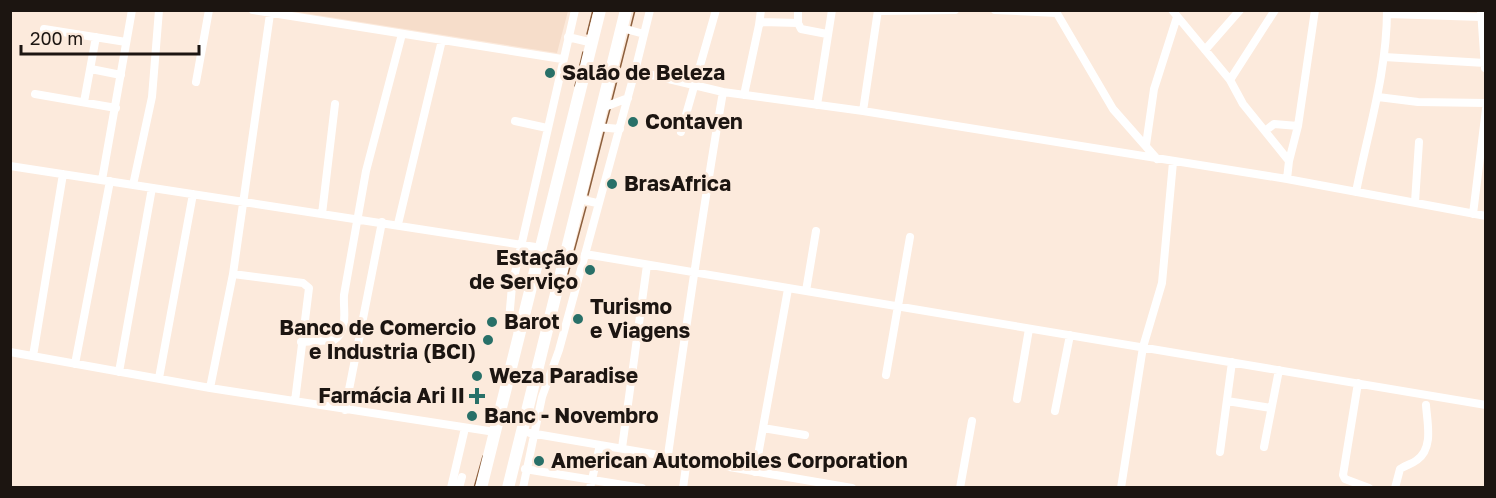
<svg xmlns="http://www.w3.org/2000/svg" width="1496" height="498" viewBox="0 0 1496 498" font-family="'Golos Text',sans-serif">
	<rect width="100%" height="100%" fill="#fceadc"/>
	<path fill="#f6ddca" d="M291,11L568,10V11L557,53Z"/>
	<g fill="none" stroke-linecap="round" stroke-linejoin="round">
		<path stroke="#8d5f3c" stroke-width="1.5" d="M631,26L635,10
			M587,34L593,10
			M575,86L583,52
			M612,100L629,33
			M606,124L610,109
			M588,195L604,132
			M568,274L586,207
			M474,488L483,456"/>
		<path stroke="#fff" stroke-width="8" d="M253,10L562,59
			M761,10L759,25L762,22L798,23V10
			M995,10L1057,13
			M1055,10L1113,109L1157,159
			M1172,10L1230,80L1243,104L1289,161L1287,179
			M1481,10L1485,68
			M878,11L955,10
			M1387,14L1482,17
			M798,23L801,29L827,34
			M622,28L644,34
			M44,29L126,42
			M568,37L593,43
			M1205,50L1240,10
			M1384,57L1485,63
			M91,69L121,75
			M635,71L650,10
			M1230,80L1275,10
			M196,82L209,10
			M35,94L116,108
			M744,95L759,25
			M1378,97L1418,102L1486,103
			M84,102L96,37
			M817,105L832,10
			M602,108L628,98
			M863,111L878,10
			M515,121L547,128
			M597,127L620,129
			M1265,131L1274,124L1298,126
			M681,132L716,10
			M1146,145L1154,89L1177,17
			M1289,161L1298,126L1315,10
			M10,166L542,248
			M102,180L132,10
			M133,185L152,97L159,10
			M1356,192C1368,131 1387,73 1387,10
			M579,199L597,203
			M1415,202L1419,142
			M322,214L335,104
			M1473,214L1486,109
			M398,224L442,40
			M585,254L1486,405
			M233,274L303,283L309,288L295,401
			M806,291L816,231
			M520,334L509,320L512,286L575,10
			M301,342L334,340C349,330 343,311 344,295L366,171L402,34
			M10,352L210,388L495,432
			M33,356L63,174
			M75,364L110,181
			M119,372L152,188
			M886,375L910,237
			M159,378L193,194
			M1358,383L1343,475L1345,479L1369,488
			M210,388L233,274L270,14
			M1017,399L1029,329
			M1227,401L1271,408
			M345,410L382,222
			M1055,411L1070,335
			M763,428L805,435
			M530,433L852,488
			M1264,447L1279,370
			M622,448L647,265
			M1220,452L1232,362
			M668,455C685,334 702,213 723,92
			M525,469L642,488
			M755,472L788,289
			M451,488L465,428
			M459,488L462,477
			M523,488L542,397L559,350L635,71L723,92L863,111L1287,179L1486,216
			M590,488L600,445
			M683,488L687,459
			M960,488L972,421
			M1121,488L1143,347L1162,283L1173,162
			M1395,488L1400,469C1406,465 1412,464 1417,460C1434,448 1427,422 1426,405"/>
		<path stroke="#fff" stroke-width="12" d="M481,488L600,10
			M508,488L626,10"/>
	</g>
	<g fill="#287068" stroke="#fceadc" stroke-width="2">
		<circle cx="550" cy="73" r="6"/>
		<circle cx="633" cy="122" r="6"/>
		<circle cx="612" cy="184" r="6"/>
		<circle cx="590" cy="270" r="6"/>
		<circle cx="578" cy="319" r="6"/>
		<circle cx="492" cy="322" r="6"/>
		<circle cx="488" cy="340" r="6"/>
		<circle cx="477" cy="376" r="6"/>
		<path d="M474 387h6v6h6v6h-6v6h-6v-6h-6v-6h6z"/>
		<circle cx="472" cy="416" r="6"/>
		<circle cx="539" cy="461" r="6"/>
	</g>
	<g text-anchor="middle" stroke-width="6" stroke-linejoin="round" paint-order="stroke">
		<g font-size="21" font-weight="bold" fill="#1c1511" stroke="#fceadc" text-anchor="start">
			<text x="562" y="80">Salão de Beleza</text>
			<text x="645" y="129">Contaven</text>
			<text x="624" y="191">BrasAfrica</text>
			<text x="578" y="265" text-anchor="end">Estação<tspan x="578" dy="24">de Serviço</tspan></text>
			<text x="590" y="314">Turismo<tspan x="590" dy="24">e Viagens</tspan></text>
			<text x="504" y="329">Barot</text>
			<text x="476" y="335" text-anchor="end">Banco de Comercio<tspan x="476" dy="24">e Industria (BCI)</tspan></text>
			<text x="489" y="383">Weza Paradise</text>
			<text x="465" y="403" text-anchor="end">Farmácia Ari II</text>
			<text x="484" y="423">Banc - Novembro</text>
			<text x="551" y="468">American Automobiles Corporation</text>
		</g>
	</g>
	<rect width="1496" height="498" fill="none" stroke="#1c1511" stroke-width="24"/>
	<path d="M21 45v9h178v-9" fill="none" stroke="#1c1511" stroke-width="3"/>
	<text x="30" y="45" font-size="18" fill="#1c1511" stroke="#fceadc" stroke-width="4.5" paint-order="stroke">200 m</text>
</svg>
